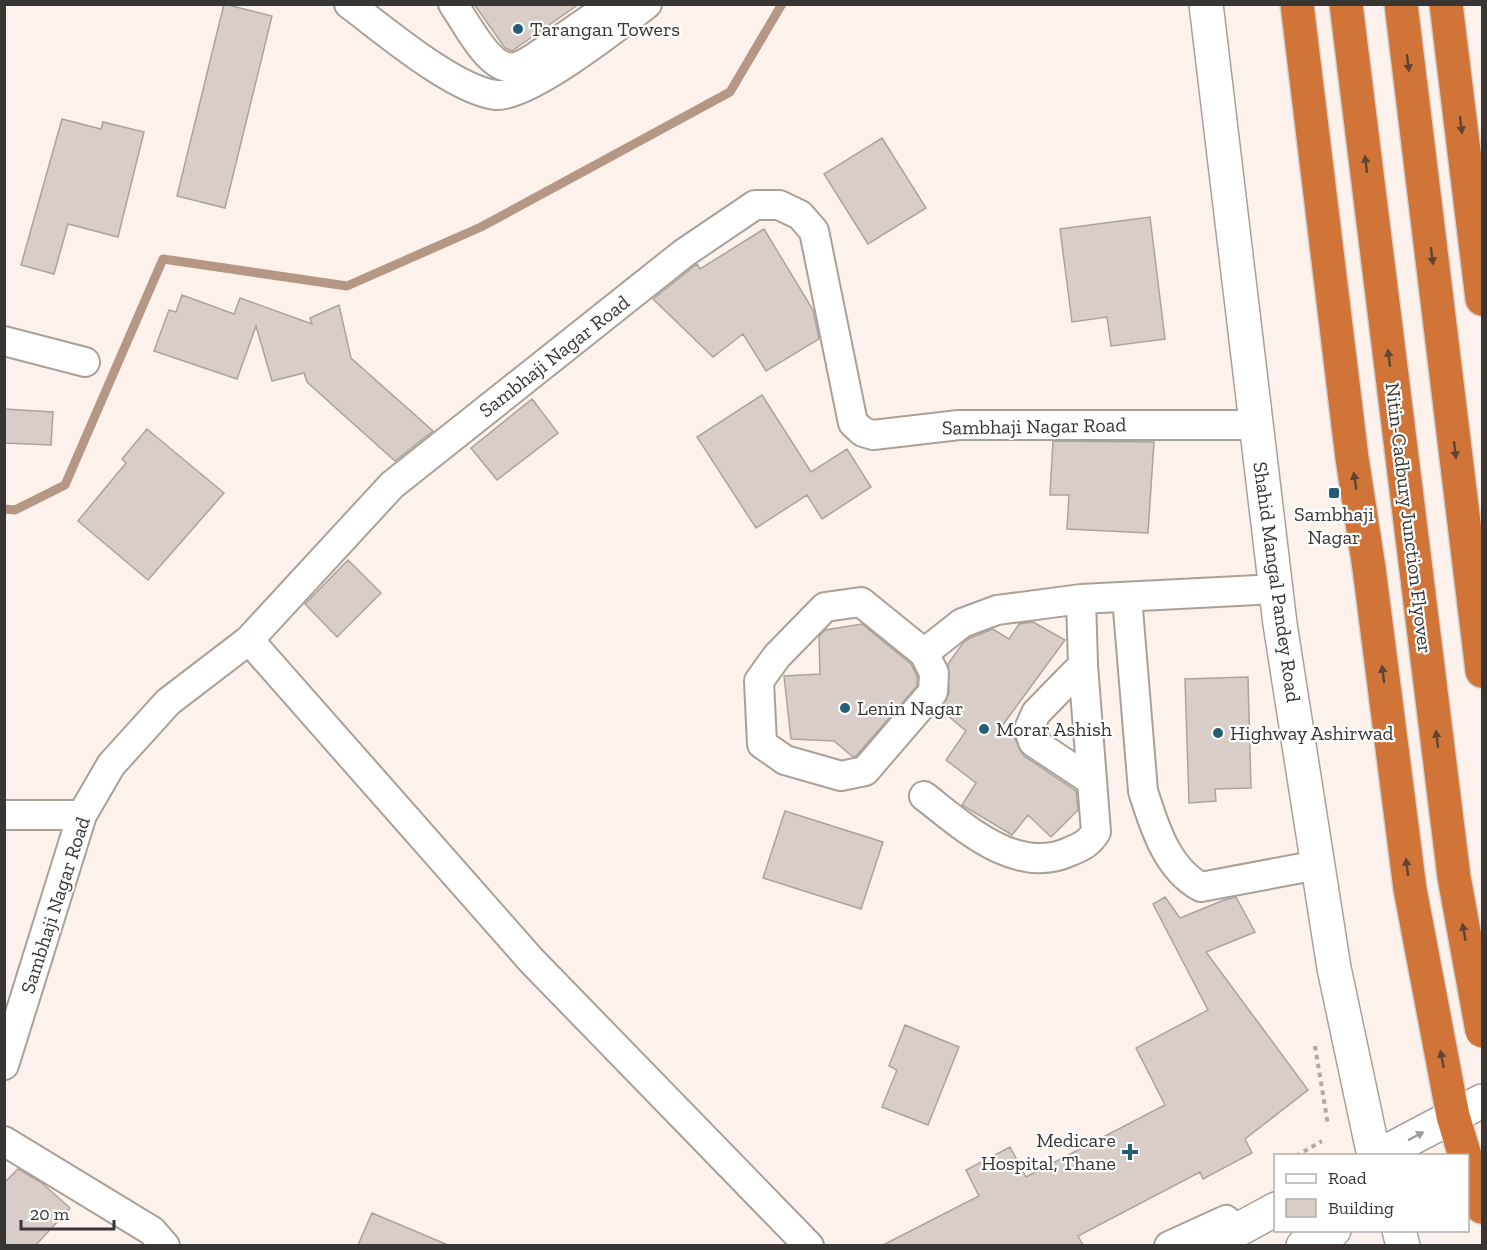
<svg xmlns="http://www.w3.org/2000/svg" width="1487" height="1250" viewBox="0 0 1487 1250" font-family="'Zilla Slab',serif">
	<rect width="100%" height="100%" fill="#fdf1eb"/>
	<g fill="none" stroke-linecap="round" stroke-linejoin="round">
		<path stroke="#b69785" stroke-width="9" d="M4,509L15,510L65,485L163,259L347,286L481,227L730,92L782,4"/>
	</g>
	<path fill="#d8cdc7" stroke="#ada39d" stroke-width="1.5" d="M224,4L272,16L225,208L177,196Z
		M474,4H579L512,51L505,48Z
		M62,119L101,129L103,122L144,132L118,237L68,224L54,274L21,265Z
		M882,138L926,208L868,244L824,174Z
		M1150,217L1165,339L1111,346L1107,317L1072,322L1060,229Z
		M764,229L813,310L819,339L766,371L743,334L713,357L653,299L697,264L700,269Z
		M182,295L234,314L240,298L312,324L310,318L339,305L351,358L433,431L395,461L307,382L304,373L272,381L256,326L237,379L154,351L169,310L176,312Z
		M762,395L811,472L847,449L871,487L822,519L807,495L756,528L697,437Z
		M532,399L558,433L497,480L471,448Z
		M4,409L53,412L51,445L4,443Z
		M147,429L224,493L148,580L78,521L126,463L122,459Z
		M1053,441L1154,442L1148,533L1067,529L1069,495H1050Z
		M348,560L381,593L337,637L305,604Z
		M1033,622L1065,640L1002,726L1014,737L1024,756L1076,791L1078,810L1051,837L1028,815L1012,835L962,805L976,783L946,760L966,731L940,709L949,693L948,664L963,643L970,638L993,629L1009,639L1019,624Z
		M862,624L911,664L917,676V686L856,756L853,757L834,741L791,739L784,676L820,674L819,636L825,630Z
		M1248,677L1251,788L1215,789L1216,801L1189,803L1185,679Z
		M785,811L883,842L861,909L763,878Z
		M1165,897L1180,918L1224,900L1236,897L1255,932L1206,952L1308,1090L1245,1139L1252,1153L1203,1179L1200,1172L1078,1236L1083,1245H883L979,1196L966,1170L1010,1147L1026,1177L1165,1105L1136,1048L1208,1010L1153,904Z
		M905,1025L959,1047L928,1125L882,1107L897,1070L889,1066Z
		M18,1169L42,1183L70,1208L36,1245H4V1183Z
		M372,1213L448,1245H358Z"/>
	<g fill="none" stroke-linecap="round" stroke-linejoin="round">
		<defs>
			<path id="street" d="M349,4C384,30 454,90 496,95C527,98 620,25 647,4
				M453,4C465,21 487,65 508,67C517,69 526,63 534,58L612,4
				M4,341L85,362
				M1127,597L1143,791C1154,826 1167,869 1201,887L1318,865
				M249,640L531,960L809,1246
				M924,653L861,602L825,607L777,656L759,681L762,744L785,760L841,776L865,771L933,692L934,673L924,653L962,623L997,610L1081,599
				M1083,665L1036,713L1029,729L1033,742L1092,781
				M924,796C964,827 1017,877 1071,851C1083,846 1089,843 1096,832L1083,665L1081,599L1276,589
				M4,815H82
				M4,1065L82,815L111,765L168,702L249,640L392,485L684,253L755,205H779L800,215L814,231L853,423L863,432L873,435L959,425H1256
				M4,1141L152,1231L165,1246
				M1169,1246L1226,1220L1237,1229"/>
			<path id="secondary" d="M1206,4L1280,624L1334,968L1374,1156
				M1378,1156L1482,1101
				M1399,1230L1403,1246
				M1208,1246L1276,1209
				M1303,1246L1334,1230"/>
			<path id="highway" d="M1297,4L1352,458L1369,568L1410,889L1453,1116L1465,1156
				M1401,4L1482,671
				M1446,4L1482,299
				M1468,1163L1482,1207"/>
		</defs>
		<use href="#street" stroke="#aaa09a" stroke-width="32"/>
		<use href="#secondary" stroke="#aaa09a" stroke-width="36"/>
		<use href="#highway" stroke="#d3d3d2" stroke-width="36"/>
		<path stroke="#b2a9a4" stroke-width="4" stroke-dasharray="4.5 4.5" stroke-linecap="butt" d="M1315,1046L1328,1125
			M1296,1156L1322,1141
			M1276,1168V1177"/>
		<use href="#street" stroke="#fff" stroke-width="28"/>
		<use href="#secondary" stroke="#fff" stroke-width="33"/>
		<use href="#highway" stroke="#d17437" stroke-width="33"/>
		<defs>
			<path id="highway-bridge" d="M1346,4L1454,877L1482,1031"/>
		</defs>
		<use href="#highway-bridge" stroke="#d3d3d2" stroke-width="36" stroke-linecap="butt"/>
		<use href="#highway-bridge" stroke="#d17437" stroke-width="33"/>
	</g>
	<defs><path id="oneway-solid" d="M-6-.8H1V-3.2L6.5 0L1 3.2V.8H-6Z" transform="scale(1.5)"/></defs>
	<g fill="#5f4533">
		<use href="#oneway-solid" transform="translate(1408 63) rotate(83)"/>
		<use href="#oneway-solid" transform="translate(1461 125) rotate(83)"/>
		<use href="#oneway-solid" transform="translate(1366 164) rotate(-97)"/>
		<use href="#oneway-solid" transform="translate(1432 256) rotate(83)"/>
		<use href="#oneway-solid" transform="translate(1389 358) rotate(-97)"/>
		<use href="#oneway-solid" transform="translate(1455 450) rotate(83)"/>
		<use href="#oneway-solid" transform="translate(1355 481) rotate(-99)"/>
		<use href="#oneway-solid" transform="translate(1383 674) rotate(-97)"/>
		<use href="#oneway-solid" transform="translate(1437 739) rotate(-97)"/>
		<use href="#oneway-solid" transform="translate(1407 867) rotate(-97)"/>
		<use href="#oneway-solid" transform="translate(1464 932) rotate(-100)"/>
		<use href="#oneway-solid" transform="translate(1442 1059) rotate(-101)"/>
	</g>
	<use fill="#9c9a98" href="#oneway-solid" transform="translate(1416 1136) rotate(-28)"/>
	<g fill="#255d77" stroke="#fff" stroke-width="2">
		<circle cx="518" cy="29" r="6"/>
		<rect x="1328" y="487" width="12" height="12" rx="3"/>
		<circle cx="845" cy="708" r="6"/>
		<circle cx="984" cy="729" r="6"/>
		<circle cx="1218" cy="733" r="6"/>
		<path d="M1127 1143h6v6h6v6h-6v6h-6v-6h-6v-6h6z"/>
	</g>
	<g text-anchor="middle" stroke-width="4.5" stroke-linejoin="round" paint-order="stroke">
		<g font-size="20" fill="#393532" stroke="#fff" text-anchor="start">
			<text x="530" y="36">Tarangan Towers</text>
			<text x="1334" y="521" text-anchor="middle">Sambhaji<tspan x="1334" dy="23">Nagar</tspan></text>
			<text x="857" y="715">Lenin Nagar</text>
			<text x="996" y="736">Morar Ashish</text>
			<text x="1230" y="740">Highway Ashirwad</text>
			<text x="1116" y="1147" text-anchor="end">Medicare<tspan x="1116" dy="23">Hospital, Thane</tspan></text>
		</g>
		<g font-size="20" fill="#393532" stroke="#fff">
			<text transform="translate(554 356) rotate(-38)" y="7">Sambhaji Nagar Road</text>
			<text transform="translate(1034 426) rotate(-1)" y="7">Sambhaji Nagar Road</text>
			<text transform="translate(1409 518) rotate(83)" y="7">Nitin-Cadbury Junction Flyover</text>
			<text transform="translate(1277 582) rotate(82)" y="7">Shahid Mangal Pandey Road</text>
			<text transform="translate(55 905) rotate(-72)" y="7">Sambhaji Nagar Road</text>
		</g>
	</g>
	<rect width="1487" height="1250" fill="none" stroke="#393532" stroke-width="12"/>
	<rect x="1274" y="1154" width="195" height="78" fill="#ffffff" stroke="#b0aead" stroke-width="1.5"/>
	<rect x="1286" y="1174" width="30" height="9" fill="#ffffff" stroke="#b0aead" stroke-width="1.5"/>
	<text x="1328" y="1184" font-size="18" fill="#393532">Road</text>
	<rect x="1286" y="1199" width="30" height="18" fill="#d8cdc7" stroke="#b0aead" stroke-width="1.5"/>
	<text x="1328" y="1214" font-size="18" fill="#393532">Building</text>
	<path d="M21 1220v9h93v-9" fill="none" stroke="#393532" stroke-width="3"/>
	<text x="30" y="1220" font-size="18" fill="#393532" stroke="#ffffff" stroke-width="4.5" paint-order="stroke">20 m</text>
</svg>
